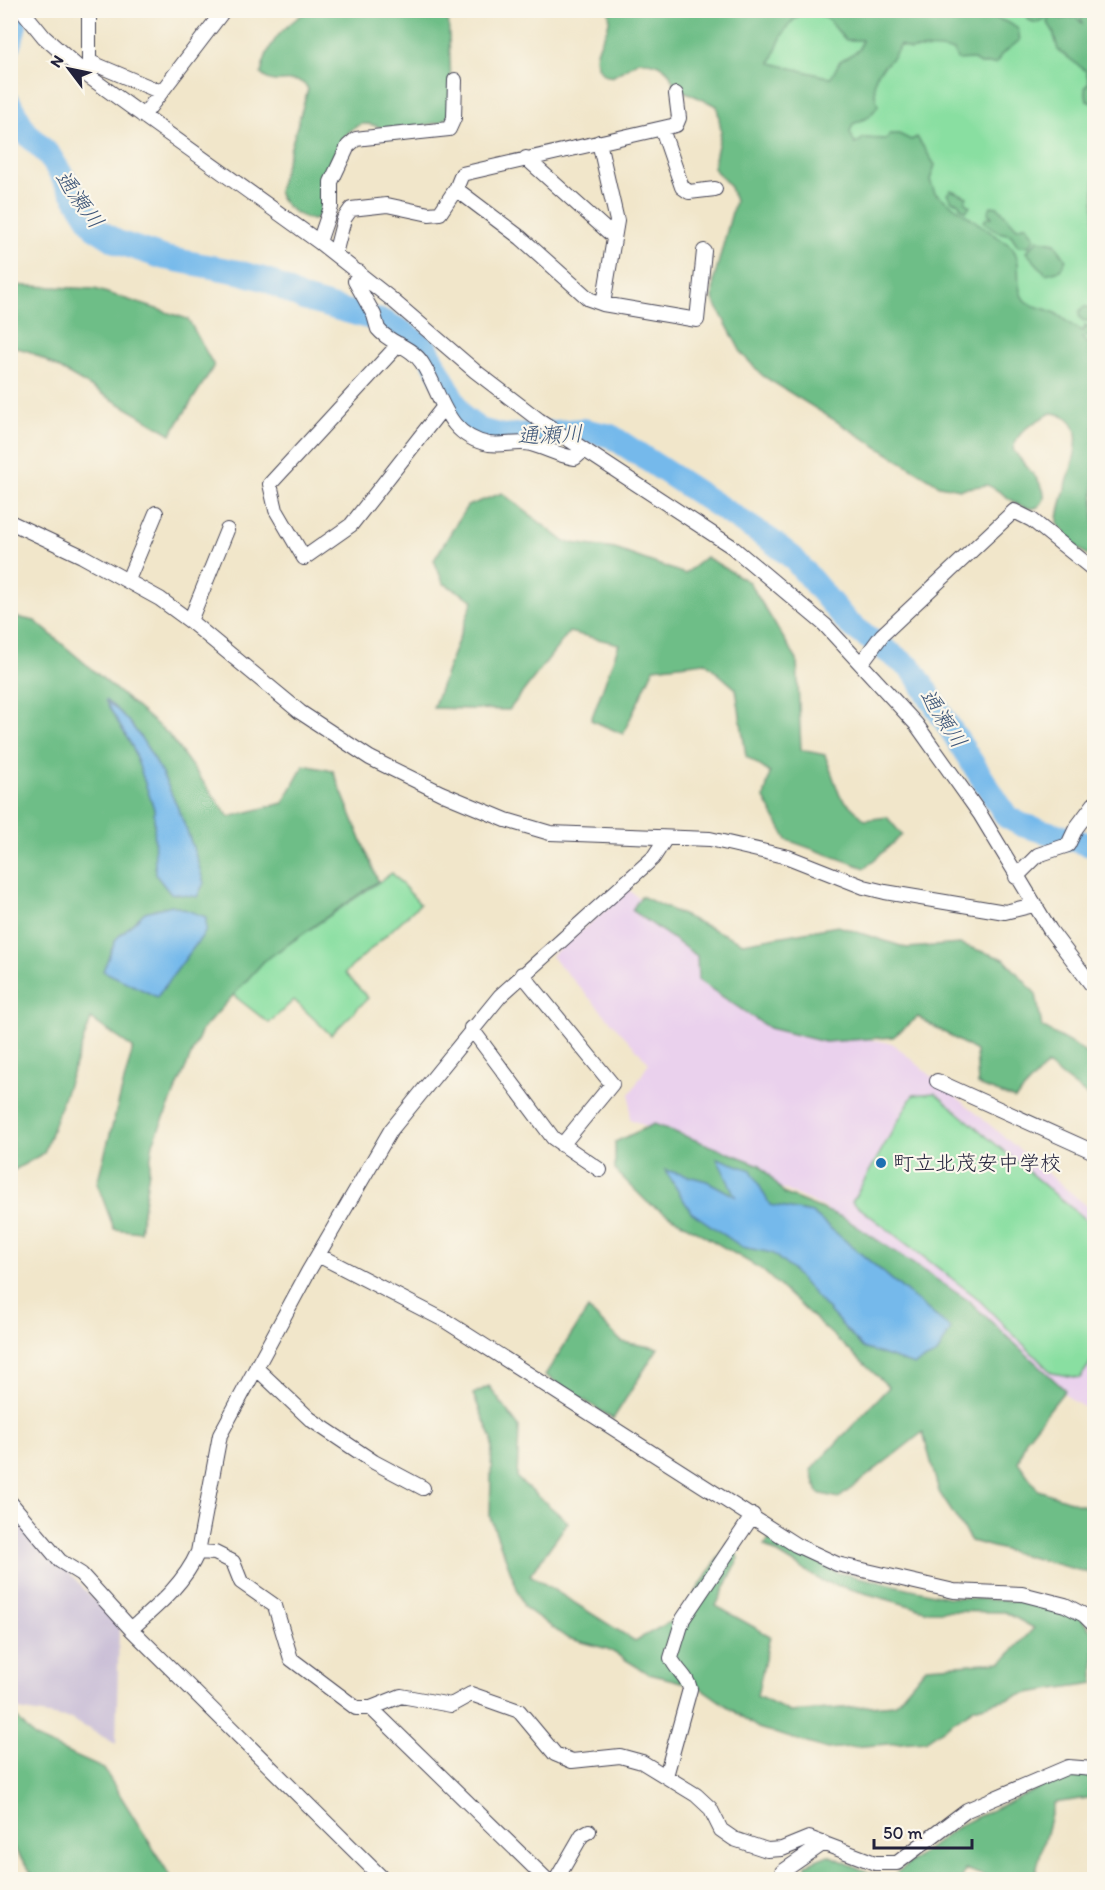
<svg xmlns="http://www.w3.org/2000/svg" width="1105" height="1890" viewBox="0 0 1105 1890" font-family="Itim,'Klee One',sans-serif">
	<rect width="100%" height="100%" fill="#fbf7ec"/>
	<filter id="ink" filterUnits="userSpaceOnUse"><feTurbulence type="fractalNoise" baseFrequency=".0167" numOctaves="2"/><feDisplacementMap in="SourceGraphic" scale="12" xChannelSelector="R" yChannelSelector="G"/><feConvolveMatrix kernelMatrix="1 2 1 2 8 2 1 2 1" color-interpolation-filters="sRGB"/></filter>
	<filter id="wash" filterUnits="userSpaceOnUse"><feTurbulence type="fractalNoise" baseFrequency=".008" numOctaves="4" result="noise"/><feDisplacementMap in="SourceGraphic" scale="24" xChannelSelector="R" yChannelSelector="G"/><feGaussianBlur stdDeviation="1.35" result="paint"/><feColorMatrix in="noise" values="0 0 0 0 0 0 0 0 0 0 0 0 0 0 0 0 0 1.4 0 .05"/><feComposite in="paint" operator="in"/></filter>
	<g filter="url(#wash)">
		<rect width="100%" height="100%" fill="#f1e6ca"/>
		<path fill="#ead1ed" d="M629,890L705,953L815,1032L892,1043L1094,1212V1413L1073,1401L960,1301L823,1207L630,1119V1094L649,1063L551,956Z"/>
		<path fill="#cabfd7" d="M10,1506L119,1628L116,1744L71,1719L19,1710L11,1700Z"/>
		<path fill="#89dfa1" stroke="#56806e" stroke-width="1.5" d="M761,11H1094V398L789,168Z
			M392,873L420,904L345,973L368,998L331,1035L294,1000L269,1023L233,995L264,961Z
			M935,1093L1094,1227V1358L1080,1378L1052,1373L976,1297L852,1202L913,1095Z"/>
		<path fill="#6ebe87" stroke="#487061" stroke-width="1.5" fill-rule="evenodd" d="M974,10L1009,23L1018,29L1020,40L1001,55L996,64H980L972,59L957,60L954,51C944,49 919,47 910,50L900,45C887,75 866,63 878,106L869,117L853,124L850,132L855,144L864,138L886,139L890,134H899L911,140L917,137L935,165L930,180L935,193L1012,247C1023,263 1015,277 1021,294C1026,308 1041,306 1053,312C1066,319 1070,327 1084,331L1085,325L1092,329L1091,334L1082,338L1094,349V560L1074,545L1058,524C1056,492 1105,417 1051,413C1034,423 1018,429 1013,449C1020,463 1055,489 1041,504C1037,509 1030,509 1024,507C1010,502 1001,490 987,485L960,489L939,485L763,376L742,354L713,299L714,279L735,201L729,185L713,168L721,131L717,106L677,88C672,83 673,81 670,75C666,64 649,62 639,61L612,77L604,75C582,52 614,35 609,11ZM808,11C829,14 832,26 846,40H862L859,50L840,61L831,78L771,63C779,41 786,19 808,11Z
			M307,11H448L452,110L446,119L441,122C425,125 407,130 391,129C380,129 369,121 359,125C319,144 337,211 313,220C299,217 281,206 278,191L308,89C297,70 276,91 261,74C266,44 283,27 307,11Z
			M1026,11L1027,10L1052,11L1043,20L1035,23L1027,19Z
			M1080,11H1094V104L1087,101L1085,88L1089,82L1086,71L1058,50L1053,31L1047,21L1051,15L1062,19L1076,17L1082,23Z
			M951,190L967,197L965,202L970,207L966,211L960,207L959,203L952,201L947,194Z
			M991,206L998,207L1017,228L1026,225L1035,238L1029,246H1018L1011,235L998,232L984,222L986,218L992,217L988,213Z
			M1038,240L1055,243L1066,260L1060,270L1046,274L1026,252Z
			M10,285L95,289L188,319L214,366L171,434L31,352L11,346Z
			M1079 314a7 7 0 1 1 14 0a7 7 0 1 1-14 0Z
			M502,493L565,542L615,549L685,574L706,557L749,582L797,660L801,750L825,755L840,796L865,820L887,817L902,835L865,868L787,840L764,798L770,773L746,756L736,689L705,662L654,668L623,734L591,720L619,644L569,632L509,710L433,708L473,600L443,583L434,560L467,506Z
			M11,616L35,621L168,734L229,817L283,803L304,765L333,771L378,881L264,961L202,1030L153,1143L140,1232L114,1229L97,1183L133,1048L91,1019L44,1153L11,1172Z
			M641,896L743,943L838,926L907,948L960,944L1004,959L1036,994L1042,1027L1081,1049L1094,1062V1101L1047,1065L1015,1099L978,1085L976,1051L918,1017L893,1037L825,1042L769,1028L698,980L697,956L632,910Z
			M654,1124L760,1165L785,1194L844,1218L969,1301L1065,1390L1026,1439L1018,1462L1038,1490L1094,1509V1569L1089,1573L971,1541L939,1492L923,1432L839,1498L818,1493L811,1470L889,1387L761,1269L648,1203L615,1170V1142Z
			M588,1309L622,1342L658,1348L613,1419L545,1375Z
			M489,1386L519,1427L517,1478L568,1522L530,1575L635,1641L679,1617L729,1542L739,1558L716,1606L770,1636L757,1696L790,1712L895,1704L926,1667L1002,1662L1034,1628L1005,1612L928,1611L822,1581L764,1545L772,1537L836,1572L947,1597L1033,1602L1078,1615L1094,1633V1683L1028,1693L974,1708L925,1741L827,1749L758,1728L698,1686L649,1674L608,1649L567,1638L524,1607L490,1517L492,1439L473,1394Z
			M11,1711L35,1738L104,1769L172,1879H36L11,1844Z
			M1073,1772H1094V1797L1054,1803L1034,1879H993L965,1869L962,1879L887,1880L960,1825Z
			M828,1855L884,1879H811L806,1877V1864Z"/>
		<path fill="#75b9eb" stroke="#4c6e93" stroke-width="1.5" d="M105,700C152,731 189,829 204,883L197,897L170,893L155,874L154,809L132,746Z
			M172,905L206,917V931L157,997L103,971L116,939L145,912Z
			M717,1158L751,1170L770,1205L812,1213L951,1329L937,1354L914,1365L863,1348L792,1270L772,1253L742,1247L691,1212L665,1170L707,1181L735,1196Z"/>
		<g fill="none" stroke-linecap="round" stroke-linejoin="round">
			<path stroke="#75b9eb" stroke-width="4" d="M15,25L20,11"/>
			<path stroke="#75b9eb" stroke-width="24" d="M10,44L15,25
				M10,104L26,133L49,155L95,228L117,242L165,258L238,272L267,280L303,299L385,322L400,330L427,349L462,417L480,430L503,436L583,430L611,436L770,540L793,558L848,623L912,669L1007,817L1022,825L1094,846"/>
		</g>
	</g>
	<g filter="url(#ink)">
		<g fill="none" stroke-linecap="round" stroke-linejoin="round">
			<defs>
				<path id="minor" d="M22,10L44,37L88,76L319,242L390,298L475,371L539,420L731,546L825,625L916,724L980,814L1050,930L1094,988
					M90,62L161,92
					M89,71V10
					M143,116L224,10
					M662,129L682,187L689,192L715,189
					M599,142L617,221L603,304
					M526,158L614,237
					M456,189L521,238L589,299L603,304L697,320L704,251
					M319,242L331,207V182L348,146L356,139L364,138L449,129L454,118L455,80
					M335,254L344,219L351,209L387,205L429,214L440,213L456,189L462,174L676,125L679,118L676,94
					M359,272L355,281L374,315L378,329C390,344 411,346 422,363C442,394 445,436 489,444C503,446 518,441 531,444C546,448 559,456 575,458L584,450
					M399,344L270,484L276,510L304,558L351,525L442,409
					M10,522L82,556L160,599L190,621L300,712L370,758L441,793L506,820L550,833L710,839L788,857L864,887L885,892L1005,912L1034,905
					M128,580L156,513
					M190,621L227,530
					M862,662L882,635L1014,511L1032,520L1094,570
					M1016,877L1038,855L1068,845L1076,828L1094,804
					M522,974L612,1084L562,1145
					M471,1028L553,1138L600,1170
					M937,1081L1094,1152
					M318,1255L444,1320L796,1545L837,1564L954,1591L1022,1594L1065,1605L1084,1615L1094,1625
					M256,1368L310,1419L374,1462L423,1488
					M10,1502L60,1561L81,1574L131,1629L384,1880
					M198,1552L215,1553L233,1562L241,1582L275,1606L291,1659L356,1708H371L401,1696L451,1705L471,1694L519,1711L555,1754L572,1761L620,1756L642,1762L696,1795L710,1808L721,1830L734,1839L767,1850L782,1849L809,1838L875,1863H897L967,1810L1068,1767L1094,1769
					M131,1629C157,1606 184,1584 198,1552L220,1435L308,1272L391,1130L500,996L653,858L666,838
					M371,1708L547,1880
					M666,1776L690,1689C688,1677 676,1670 671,1658L683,1619L753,1515
					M556,1880L582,1835L589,1831
					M779,1880L782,1872L824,1843"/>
			</defs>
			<use href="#minor" stroke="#413f50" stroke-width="16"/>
			<use href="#minor" stroke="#fff" stroke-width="14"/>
		</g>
	</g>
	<circle fill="#1f6fb2" stroke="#fbf7ec" stroke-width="2" cx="881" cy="1163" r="6"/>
	<g text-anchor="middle" stroke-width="4.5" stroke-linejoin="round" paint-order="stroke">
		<g font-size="21" fill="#22223b" stroke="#fbf7ec" text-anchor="start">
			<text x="893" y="1170">町立北茂安中学校</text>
		</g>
		<g font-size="22" font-style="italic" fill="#3f5779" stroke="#fbf7ec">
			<text transform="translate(80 199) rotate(54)" y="8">通瀬川</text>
			<text transform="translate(550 434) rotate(-2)" y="8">通瀬川</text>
			<text transform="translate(944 718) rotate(57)" y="8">通瀬川</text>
		</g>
	</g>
	<rect width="1105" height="1890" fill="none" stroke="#fbf7ec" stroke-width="36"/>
	<g transform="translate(69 69) rotate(302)" stroke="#fbf7ec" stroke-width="4.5" paint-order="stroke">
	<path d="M0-4.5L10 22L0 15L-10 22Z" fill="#22223b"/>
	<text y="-9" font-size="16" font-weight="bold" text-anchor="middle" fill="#22223b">N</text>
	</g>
	<path d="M874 1839v9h98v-9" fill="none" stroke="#22223b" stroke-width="3"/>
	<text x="883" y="1839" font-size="18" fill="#22223b" stroke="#fbf7ec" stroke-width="4.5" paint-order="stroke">50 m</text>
</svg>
